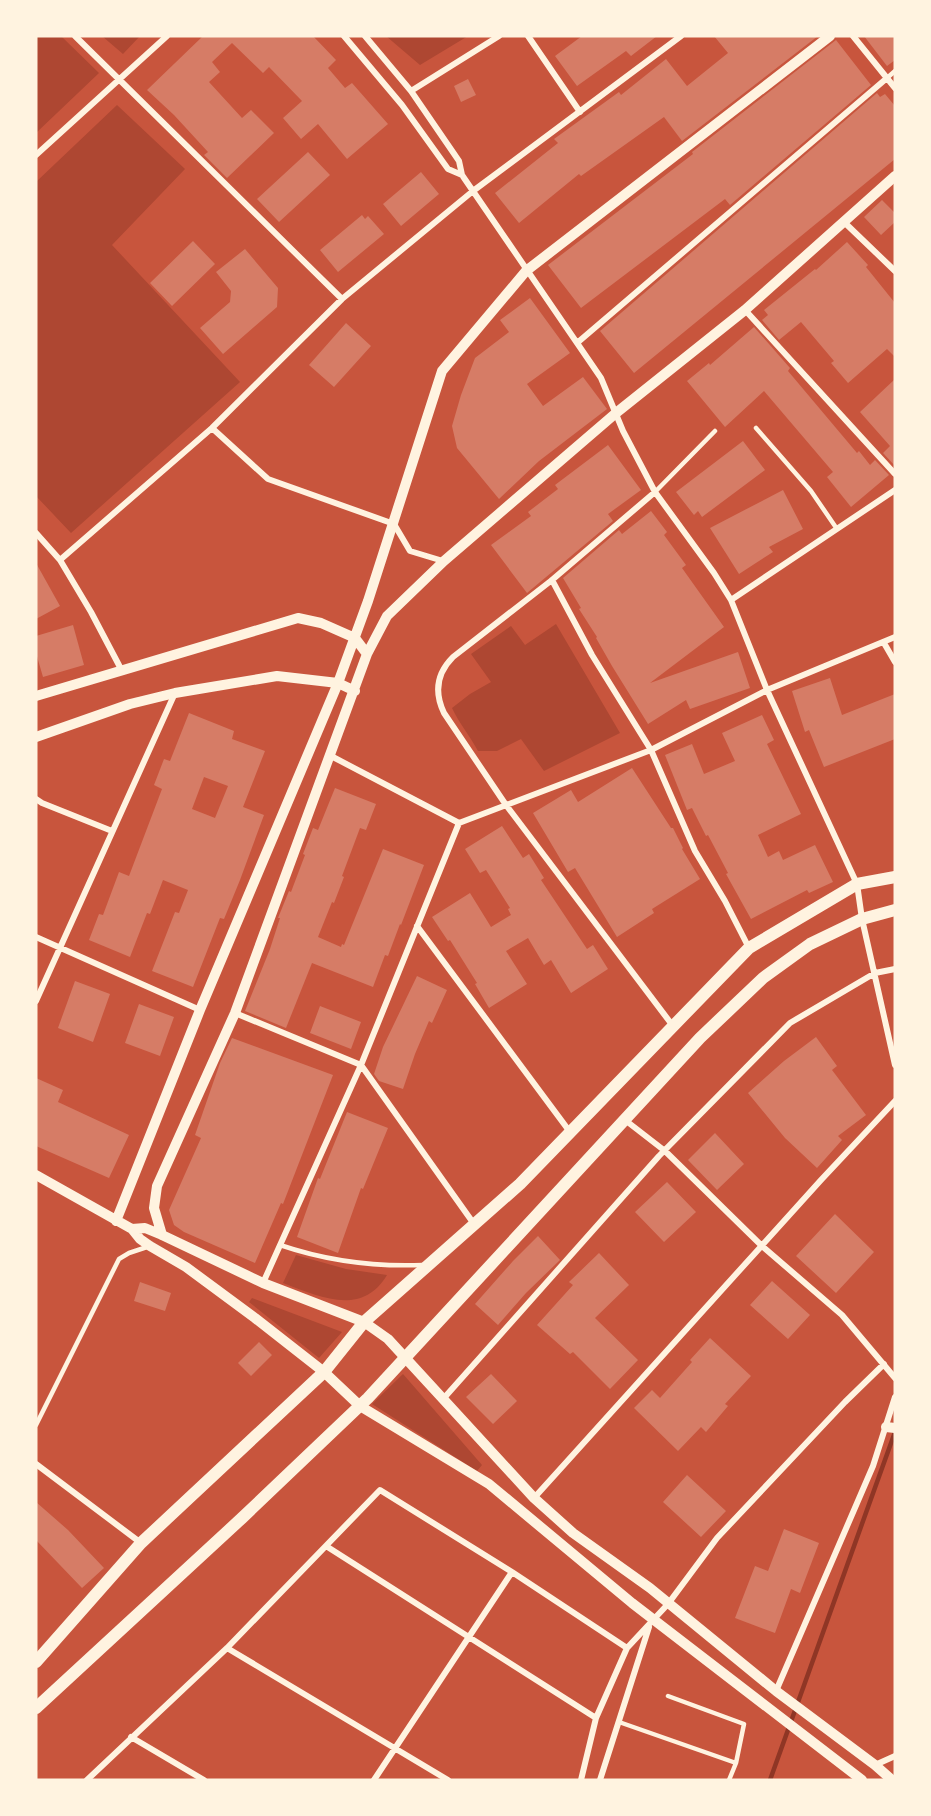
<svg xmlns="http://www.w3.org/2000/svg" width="931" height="1816" viewBox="0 0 931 1816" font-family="'PT Sans Narrow',sans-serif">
	<rect width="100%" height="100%" fill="#c8553d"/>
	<path fill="#ae4732" d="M36,36H61L99,73L36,133Z
		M102,36H140L123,54Z
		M386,36H468L420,65Z
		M117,105L185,169L112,245L240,382L71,533L36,496V182Z
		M556,624L620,733L544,771L521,739L497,751H478C470,736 459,723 452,708L470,694L491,682L471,654L511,626L525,645Z
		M296,1255L346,1269L387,1275C362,1317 320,1297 283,1283Z
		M252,1298L342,1332L319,1358L249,1302Z
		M403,1374L482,1465L477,1471L372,1404Z"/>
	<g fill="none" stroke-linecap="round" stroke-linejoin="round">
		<path stroke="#8f3625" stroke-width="4.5" d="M770,1780L895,1432"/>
	</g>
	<path fill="#d67c66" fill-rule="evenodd" d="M203,36H313L336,60L328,68L345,88L352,83L388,124L347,159L318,124L301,139L283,118L302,101L269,67L263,73L232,43L212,62L220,72L209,82L242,118L251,110L274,133L227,178L204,155L208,152L174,115L147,90Z
		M582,36H657L631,56L626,51L577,86L555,56Z
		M714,36H818L682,141L664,117L581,176L579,174L519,223L495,193L558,143L554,139L619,92L621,95L666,59L687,86L728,53Z
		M864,36H895V60L887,66Z
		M836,40L871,85L730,205L725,199L581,308L548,265L693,154L692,152Z
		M468,79L476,95L461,102L454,86Z
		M877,93L880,97L885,94L895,106V159L634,373L600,331Z
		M308,152L330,175L279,222L257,199Z
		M421,172L439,194L401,226L383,204Z
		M882,200L895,213V222L881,235L864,217Z
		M362,215L365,219L368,216L384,234L338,272L320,250Z
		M193,241L215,264L172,306L150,283Z
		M847,242L868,265L866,267L895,303V357L887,349L848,383L831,363L834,361L801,322L779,340L762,320L768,315L764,310L815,269L816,270Z
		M245,249L278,288L277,307L223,354L200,328L230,302L231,291L216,272Z
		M530,298L570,353L527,384L543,406L583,377L607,409L539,461L499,499L457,448L452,426L461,395L475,358L509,332L500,320Z
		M346,323L371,346L334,387L309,365Z
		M754,327L790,368L788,371L857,453L859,451L870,465L875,460L889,475L851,507L827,477L833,472L764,391L725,427L687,381L709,363L710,365Z
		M895,379V466L883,453L890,446L860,412Z
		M743,441L765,470L702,517L698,511L694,515L676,492Z
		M608,445L641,490L608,514L613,521L527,593L491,545L531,516L528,512L558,489L555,485Z
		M783,490L803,529L769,547L773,552L739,574L710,528Z
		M651,511L667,532L664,535L686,565L682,568L724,627L650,683L738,652L750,688L690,709L686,700L648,724L612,666L596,638L597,637L579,609L581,608L563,578L619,530L622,534Z
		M36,563L60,606L36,619Z
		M73,625L84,665L43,677L36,653V636Z
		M830,678L842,715L895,694V739L824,767L809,730L805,732L792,691Z
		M189,713L234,731L232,739L265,751L243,807L264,815L240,880L224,919L220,918L193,987L152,971L175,912L179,913L188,890L163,880L150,914L147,913L130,957L89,940L99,914L103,915L119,872L129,876L162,789L154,785L164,759L170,761ZM204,777L228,786L215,818L192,809Z
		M762,715L774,740L767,744L801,814L758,835L768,857L779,851L783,860L815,845L833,882L809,893L807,890L751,919L726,874L728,873L708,835L706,836L692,808L687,810L665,755L692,744L704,774L735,761L722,733Z
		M632,768L671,828H673L683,848L682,849L700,879L652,909L654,913L617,937L575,868L568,872L533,813L571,790L578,802Z
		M335,788L376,804L366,830L360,828L342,876L344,877L334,903L332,902L318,937L341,947L342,944L344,945L383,849L424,865L401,925L400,924L388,956L385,955L373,987L312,963L286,1028L245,1011L270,949L280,918H278L289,891L291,892L305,855L303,854L313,828L318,830Z
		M502,826L523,858L529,854L544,878L541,880L587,949L593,945L608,969L571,993L551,960L544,965L528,938L506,951L527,984L489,1008L475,984L477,983L450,940L448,941L432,917L470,893L491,927L511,915L508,909L510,908L486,870L480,873L465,849Z
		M417,976L447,990L432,1023L429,1021L415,1054L403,1089L379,1081L374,1074L383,1047Z
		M75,981L110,994L93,1042L58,1028Z
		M139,1004L174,1017L160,1056L125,1043Z
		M320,1006L361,1022L351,1049L310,1033Z
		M816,1037L837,1066L832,1070L866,1115L838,1136L842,1140L817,1168L785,1138L748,1093L784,1061Z
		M232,1038L333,1075L283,1204L281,1203L255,1263L184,1232L174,1225L169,1210L201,1138L195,1135L220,1063Z
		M36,1078L63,1090L58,1102L129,1135L109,1178L36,1146Z
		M347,1112L388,1128L363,1189L361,1188L338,1253L297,1237L318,1178L320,1179Z
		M715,1133L744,1164L717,1190L688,1160Z
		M667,1182L696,1212L664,1242L635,1212Z
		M835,1214L874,1252L836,1293L796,1256Z
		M538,1236L560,1260L526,1293L498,1325L475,1304L513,1261Z
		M599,1253L629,1285L595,1318L638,1360L610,1389L573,1352L570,1354L537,1325L573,1285L569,1282Z
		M772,1281L810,1315L788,1339L750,1305Z
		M140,1282L171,1293L165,1311L134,1301Z
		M710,1338L751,1376L725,1404L728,1406L706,1432L701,1427L678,1451L634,1408L652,1390L660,1398L692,1362L690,1360Z
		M259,1342L272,1355L251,1376L238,1363Z
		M491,1374L517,1401L493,1424L466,1397Z
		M687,1475L726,1511L701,1537L663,1502Z
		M36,1502L68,1530L104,1568L82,1588L36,1540Z
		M784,1529L819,1543L800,1593L791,1589L775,1633L735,1618L755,1566L768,1571Z"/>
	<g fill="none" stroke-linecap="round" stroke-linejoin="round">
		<path stroke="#fff3e0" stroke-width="4.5" d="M887,78L895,71
			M756,428L811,491L837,529
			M655,492L715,431
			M280,1245C327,1261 373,1267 423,1265
			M36,1425L119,1259L129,1253L147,1247
			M668,1696L744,1724L736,1763
			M619,1722L736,1763L729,1780"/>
		<path stroke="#fff3e0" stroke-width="6" d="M75,36L342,299
			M344,36L402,105L448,169L462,175
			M365,36L411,91L459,161L462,175L601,378L623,431L655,492L714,573L731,600L767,690L857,884L862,919L895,1065
			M528,36L580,112
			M853,36L895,88
			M411,91L499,36
			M36,155L167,36
			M844,222L895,271
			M745,310L895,474
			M577,343L887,78
			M212,428L268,479L394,524L410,551L443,561
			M655,492L552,580L453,657C437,673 434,692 444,713L506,805L673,1026
			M36,533L60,560
			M552,580L592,655L651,750L695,851L725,901L749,948
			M731,600L895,490
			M884,643L895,662
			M121,669L91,612L60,560L212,428L342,299L473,191L681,36
			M331,756L459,823
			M36,799L42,803L112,831
			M417,926L570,1132
			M36,937L200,1010
			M36,1001L175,693
			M235,1013L361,1065L474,1224
			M625,1120L665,1151L762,1246L842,1315L895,1378
			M263,1283L361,1065L459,823L651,750L767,690L895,637
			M444,1398L659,1156L790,1023L875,973L895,969
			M36,1464L141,1543
			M534,1498L821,1180L895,1101
			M326,1546L596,1718
			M227,1648L448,1780
			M776,1691L873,1466L895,1397
			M131,1737L204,1780
			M875,1765L895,1756
			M87,1780L227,1648L380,1490L512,1572L627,1648
			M374,1780L512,1572
			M581,1780L596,1718L627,1648L668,1604L717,1538L845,1402L884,1364
			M600,1780L649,1627"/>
		<path stroke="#fff3e0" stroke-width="10" d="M36,696L298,618L321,623L355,638L367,654
			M36,737L130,704L175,693L277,676L338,683L355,691
			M36,1175L132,1229L140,1239L150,1246L186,1267L255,1318L324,1372L360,1406L489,1484L632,1603L862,1780
			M116,1221L200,1010L338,683L368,601L442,371L526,271L830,36
			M132,1229L145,1228L162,1235L263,1283L364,1322L388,1339L534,1498L573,1533L650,1588L776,1691L875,1765L892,1780
			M162,1235L154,1208L157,1186L235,1013L367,654L387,616L444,561L616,413L745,310L895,176
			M886,1427L895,1428"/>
		<path stroke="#fff3e0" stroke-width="12" d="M36,1662L141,1543L324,1372L364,1322L520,1184L749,948L857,884L895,877
			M36,1708L242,1518L368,1398L700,1038L763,978L810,944L862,919L895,910"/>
	</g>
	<rect width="931" height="1816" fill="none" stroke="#fff3e0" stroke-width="75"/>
</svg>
